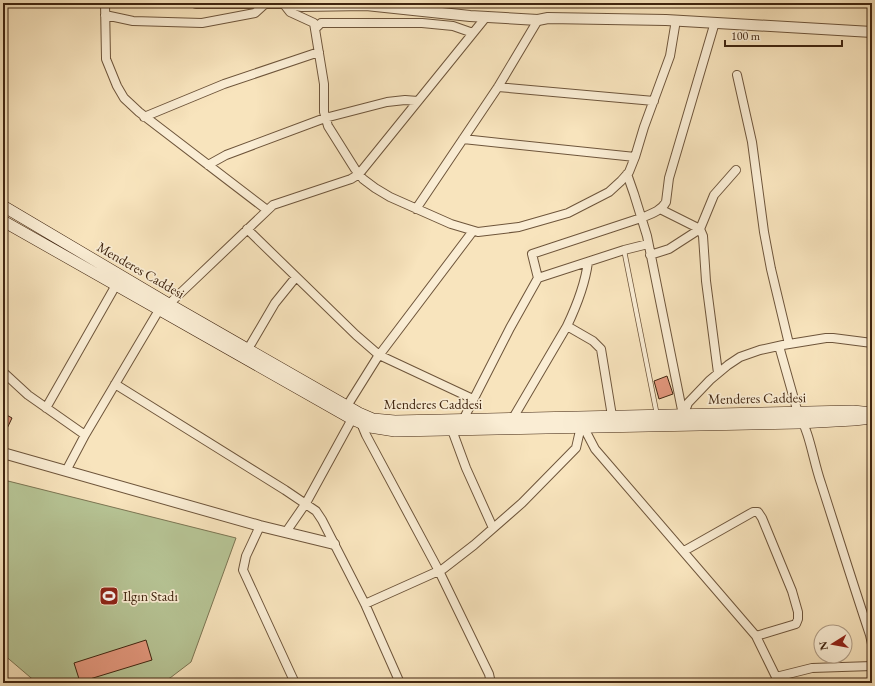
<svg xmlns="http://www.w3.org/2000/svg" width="875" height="686" viewBox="0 0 875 686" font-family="'EB Garamond',serif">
	<rect width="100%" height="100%" fill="#f8e4bd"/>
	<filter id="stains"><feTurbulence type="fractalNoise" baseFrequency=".005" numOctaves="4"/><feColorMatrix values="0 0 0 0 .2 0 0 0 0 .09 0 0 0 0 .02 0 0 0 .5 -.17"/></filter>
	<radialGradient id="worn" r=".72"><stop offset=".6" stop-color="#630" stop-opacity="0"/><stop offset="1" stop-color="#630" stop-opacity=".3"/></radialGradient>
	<path fill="#b7c596" stroke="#7c7553" d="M8,481L236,538L191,662L170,678L156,683H37L3,654V492Z"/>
	<path fill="#e4987e" stroke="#402510" d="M667,376L673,394L659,399L654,381Z
		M3,413L12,418L3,437Z
		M146,640L152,660L80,682L74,663Z"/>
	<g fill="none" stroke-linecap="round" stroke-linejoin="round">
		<defs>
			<path id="service" d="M624,250L657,415"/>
			<path id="minor" d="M105,3L106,59L117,86L124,98L139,112L267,210
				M283,3L290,12L314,23L324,84V112L328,126L355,169L363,179L375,188L390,197L451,224L478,232L519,227L568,213L609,192L621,181L629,172L635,157L644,127L670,56L676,20
				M105,15L133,21L202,23L255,13L266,3
				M316,28L321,23H422L453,26L473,33
				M737,75L752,142L764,232L771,269L789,344
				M498,87L654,101
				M144,117L224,84L319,52
				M463,139L635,157
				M208,165L226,155L325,118L387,102L405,100L418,101
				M627,174L634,194L647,236L683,415
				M416,209L498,87L538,20
				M660,209L700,229L703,236L706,281L718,373
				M247,229L356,335L379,355L473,399
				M650,255L669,249L700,229L714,195L736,170
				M588,262C585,285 577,305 567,326L593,341L601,349L612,416
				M538,278L532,254L641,218C651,214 661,211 666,202L669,178L715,22
				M779,346L798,413C810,433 813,460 821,483C837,533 853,584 870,635L872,644
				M248,349L275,303L296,277
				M3,372L28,395L85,435
				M115,384L285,490L316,511L322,520L365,604L400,683
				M347,406L377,358L473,231
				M46,408L116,285
				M684,414L688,403L710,380L728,365L740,357L760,350L783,345L826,338H833L872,343
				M513,418L567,326
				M463,420L510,328L538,278L624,250L648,244
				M361,423L366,435L439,571L489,674L491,683
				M583,426L595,449L756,636L779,683
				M452,430L466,468L493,528
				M66,471L85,435L159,310L169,304L273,205L351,179L359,174L486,17
				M260,526L246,556L243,570L295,683
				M286,532L306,503L352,419
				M684,551L753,512H758L762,518L792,591L798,612V619L796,624L756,636
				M365,604L443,569L474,545L522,503L576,448L581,426
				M776,677L812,668L872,666"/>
			<path id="tertiary" d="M196,3H283L302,6L366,5L470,16L538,20L548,18L666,20L872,32
				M3,453L260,526L334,544"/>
			<path id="secondary" d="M3,206L167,303L359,413L373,419L395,421L853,411L872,413
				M3,221L352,419L370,427L395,431L799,423L854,420L872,418"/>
		</defs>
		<use href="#service" stroke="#6e553b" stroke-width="5.5"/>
		<use href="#minor" stroke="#6e553b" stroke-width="10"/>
		<use href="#tertiary" stroke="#6e553b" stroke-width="12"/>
		<use href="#secondary" stroke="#402510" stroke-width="12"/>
		<use href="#service" stroke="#faedd4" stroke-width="4"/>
		<use href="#minor" stroke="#faedd4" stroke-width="8"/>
		<use href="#tertiary" stroke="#faedd4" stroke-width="10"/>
		<use href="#secondary" stroke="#faedd4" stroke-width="11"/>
	</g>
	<defs>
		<symbol id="stadium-square" viewBox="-11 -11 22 22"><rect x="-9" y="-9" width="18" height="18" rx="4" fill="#8f2418" stroke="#faedd4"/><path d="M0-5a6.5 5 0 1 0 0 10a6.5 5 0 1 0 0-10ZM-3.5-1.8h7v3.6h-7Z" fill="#fff"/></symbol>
	</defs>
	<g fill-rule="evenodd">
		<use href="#stadium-square" x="98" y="585" width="22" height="22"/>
	</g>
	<g text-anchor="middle" stroke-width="3.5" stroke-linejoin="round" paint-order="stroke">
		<g font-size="14" fill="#402510" stroke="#faedd4">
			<text transform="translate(141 270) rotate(30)" y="5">Menderes Caddesi</text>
			<text transform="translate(757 398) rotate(-1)" y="5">Menderes Caddesi</text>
			<text x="433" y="409">Menderes Caddesi</text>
		</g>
		<g font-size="14" fill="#402510" stroke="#faedd4" text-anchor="start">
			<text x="123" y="601">Ilgın Stadı</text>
		</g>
	</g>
	<rect width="875" height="686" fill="none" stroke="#f8e4bd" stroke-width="16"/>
	<rect x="4" y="4" width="867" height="678" fill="none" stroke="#402510" stroke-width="2"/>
	<rect x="8" y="8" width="859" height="670" fill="none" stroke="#402510"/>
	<g transform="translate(833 644) rotate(259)"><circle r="19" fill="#faedd4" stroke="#b09d86"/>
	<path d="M0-3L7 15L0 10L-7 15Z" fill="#8f2418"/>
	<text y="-6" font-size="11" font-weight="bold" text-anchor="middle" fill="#402510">N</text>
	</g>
	<path d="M725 40v6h117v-6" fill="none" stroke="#402510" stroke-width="2"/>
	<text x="731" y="40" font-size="12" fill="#402510" stroke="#faedd4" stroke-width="3" paint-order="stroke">100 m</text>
	<rect width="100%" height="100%" filter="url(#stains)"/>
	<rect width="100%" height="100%" fill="url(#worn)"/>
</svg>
